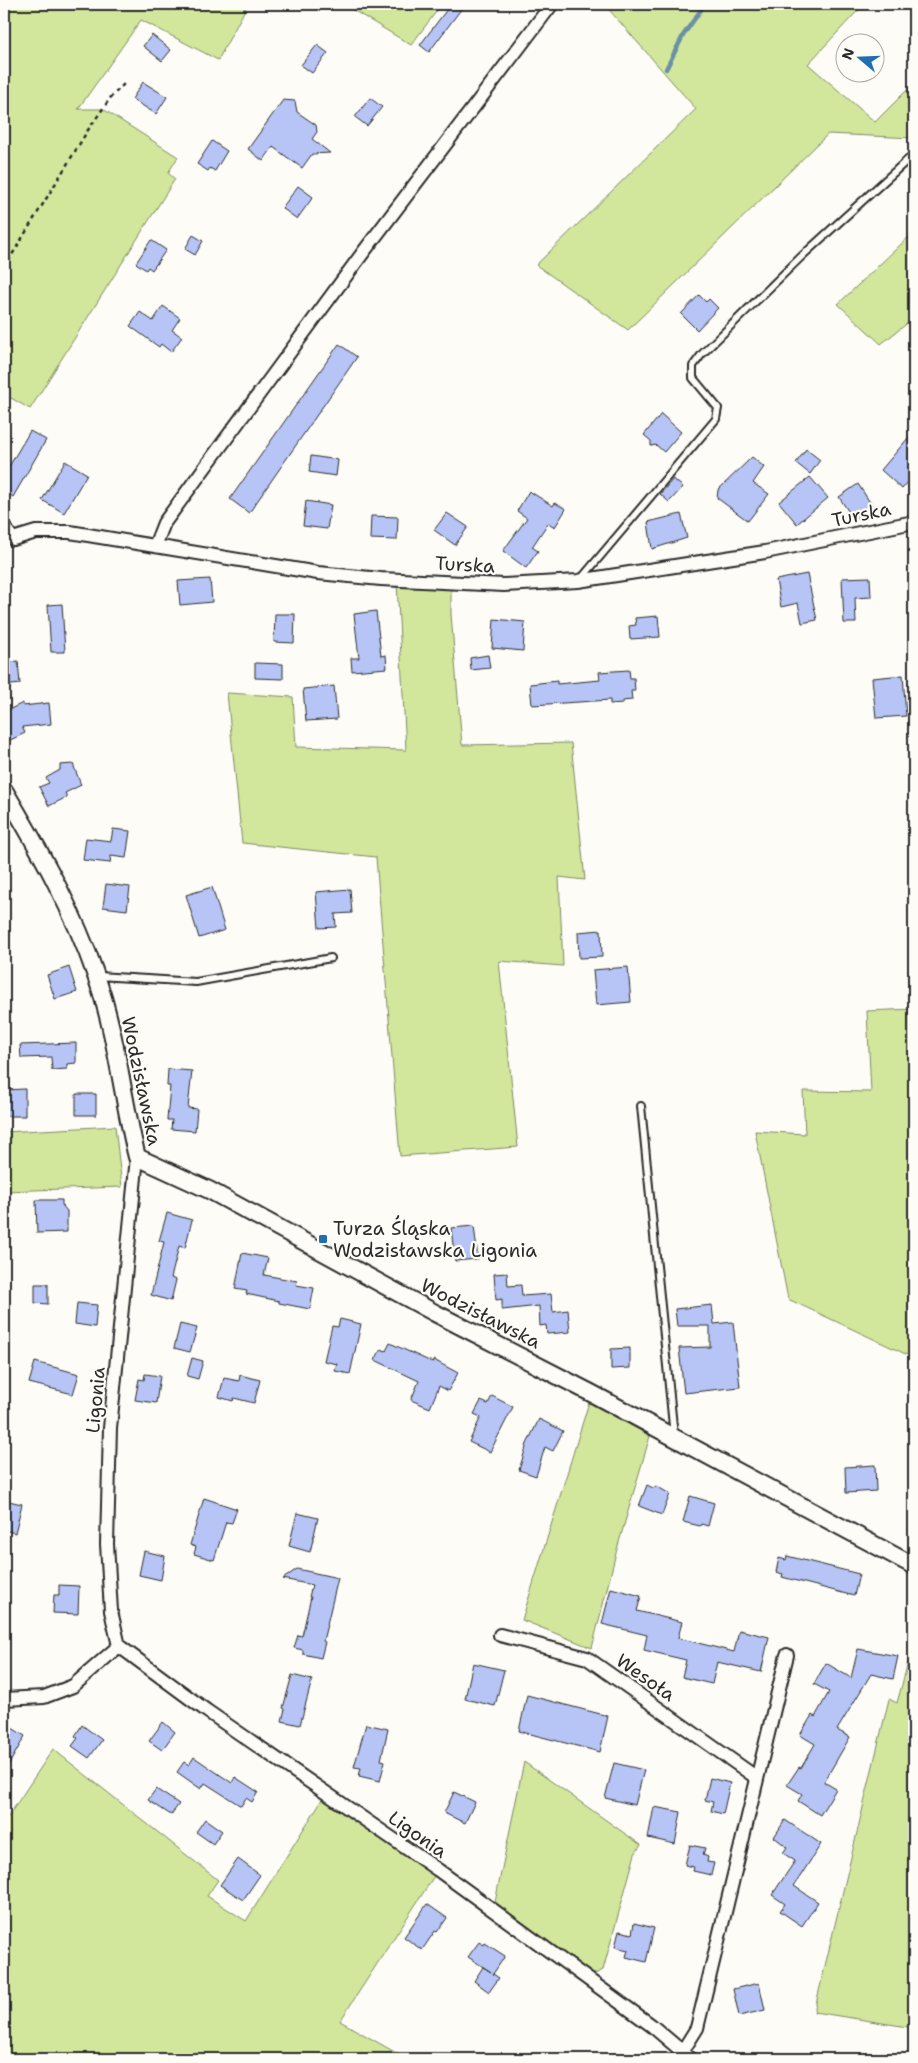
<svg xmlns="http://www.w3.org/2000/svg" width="918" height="2063" viewBox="0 0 918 2063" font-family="'Shantell Sans',sans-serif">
	<rect width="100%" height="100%" fill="#fdfcf7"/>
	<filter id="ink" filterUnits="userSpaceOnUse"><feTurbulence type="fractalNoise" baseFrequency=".02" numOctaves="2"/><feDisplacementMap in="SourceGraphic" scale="10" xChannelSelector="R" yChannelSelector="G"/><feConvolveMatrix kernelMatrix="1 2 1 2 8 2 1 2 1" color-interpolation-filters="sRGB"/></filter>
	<g filter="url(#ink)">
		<path fill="#d2e79c" stroke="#7e8964" d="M4,4H248L218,60L141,20L78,109H103L178,157L168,173L175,179L30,409L4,394Z
			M343,4H442L411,45Z
			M604,4H864L808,64L875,122L914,83V138L828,134L628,330L536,265L696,109Z
			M914,232V318L881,344L838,304Z
			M397,583L451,587V615L462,745L571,743L585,880L559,877L563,966L499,961L518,1147L400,1156L376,857L242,843L227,693L293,697L296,747L406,750Z
			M914,1009V1358L788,1299L755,1131L805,1134L803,1091L871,1092L867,1011Z
			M115,1126L122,1187L4,1191V1132Z
			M589,1402L650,1436L617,1549L592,1648L522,1620Z
			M914,1640V2028L814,2012L889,1699L897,1703Z
			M53,1749L218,1880L207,1896L246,1921L326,1793L438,1870L340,2021L407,2059H4V1813L8,1817Z
			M524,1762L641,1845L635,1854L603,1970L593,1975L495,1902Z"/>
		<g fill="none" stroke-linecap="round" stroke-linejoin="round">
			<path stroke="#6b90a5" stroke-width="4.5" d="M666,69L684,34L705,4"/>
		</g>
		<path fill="#b6c5f6" stroke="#2b2b2b" d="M451,4H465L429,52L420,45Z
			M152,35L171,50L162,61L143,46Z
			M317,45L328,53L312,73L301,65Z
			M143,82L167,97L156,114L132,99Z
			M370,98L382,107L367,126L355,117Z
			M283,100L295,101L297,112L316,125L317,132L312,139L330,153L312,154L302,168L273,147L263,161L248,149Z
			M212,141L227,151L215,171L210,168L208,171L197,164Z
			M298,186L313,197L297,219L282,208Z
			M193,235L203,241L195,255L185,249Z
			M151,240L166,250L152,270L148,267L146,270L136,263Z
			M699,295L706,302L709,299L718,308L697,330L681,314Z
			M163,306L180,318L172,330L182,337L171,352L161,344L159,347L130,326L140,312L153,321Z
			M339,344L357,357L249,513L230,499Z
			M661,414L681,432L664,452L656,445L651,446V441L644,435Z
			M30,431L46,440L13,497L4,491V475Z
			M914,431V475L902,489L881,470Z
			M806,449L820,460L810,474L796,463Z
			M311,456L338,460L336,476L309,472Z
			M752,457L764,467L753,483L769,494L748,521L717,498L718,490Z
			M65,461L87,474L64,513L42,500Z
			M810,477L828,498L797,524L779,502Z
			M673,479L683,487L669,502L660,494Z
			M858,484L873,507L854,520L839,497Z
			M529,491L553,506L555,503L566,509L555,527L548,523L532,547L538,551L526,568L503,551L527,518L517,511Z
			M306,501L331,505L327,529L303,526Z
			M447,513L468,527L455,545L434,530Z
			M681,514L687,538L652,549L648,522Z
			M371,516L398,517L397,540L370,539Z
			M807,574L817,620L802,623L798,603L781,607L776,580Z
			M870,577L871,597L855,598L856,623H844L842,578Z
			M210,579L212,602L180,605L178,581Z
			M62,604L65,652H51L48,605Z
			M376,611L381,656L386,655L387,668L352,671L351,658H359L354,614Z
			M275,614H295L294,643L274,642Z
			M658,616L660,637L630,639L629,626L636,625L635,618Z
			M494,619L525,622L523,651L492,648Z
			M488,655L490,668L471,670L470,658Z
			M18,661L20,684L4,686V663Z
			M255,663L283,664V679L255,678Z
			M629,670L630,678H634L635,691H631L632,700L623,701V703L610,704V700L532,705L530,684L557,681V684L600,680L599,672Z
			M903,675L906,716L876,718L872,678Z
			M334,686L337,719L306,721L303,689Z
			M23,703V706L49,703L51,724L22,727L25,733L4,743V712Z
			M73,764L81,785L65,793L67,797L49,806L39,787L49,783L46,778L60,770V765Z
			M113,829L130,831L126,858L111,856L110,863L83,860L86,838L111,841Z
			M106,884L130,887L127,910L103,907Z
			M212,887L225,930L199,938L186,895Z
			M350,889L352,913L335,914L336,927L319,928L316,892Z
			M601,930L602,957L579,958L578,932Z
			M69,967L77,992L55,999L47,975Z
			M628,967L631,1002L596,1005L593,970Z
			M76,1043V1063L67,1064V1069L52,1070L51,1057L21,1058L20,1045Z
			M168,1069L192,1071L188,1108L197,1109L195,1131L171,1129L172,1120H167L170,1086H167Z
			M25,1089V1116H4V1090Z
			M76,1094H96V1115H76Z
			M36,1200H62V1205L67,1211V1232L37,1233Z
			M167,1213L192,1220L185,1248L179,1246L171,1278L176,1280L171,1301L151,1295L164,1242L159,1241Z
			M474,1226L478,1259L455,1261L451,1228Z
			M242,1253L268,1258L264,1275L297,1281L296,1285L314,1288L310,1309L279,1303V1301L246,1294L247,1291L235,1289Z
			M507,1273L508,1286L521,1285L522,1296L551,1294L553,1312L568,1310L570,1332L547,1334L546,1325L540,1326L539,1306L502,1310V1299L496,1300L494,1274Z
			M35,1284H48V1304L35,1303Z
			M77,1303L97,1305L95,1327L75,1324Z
			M712,1305L714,1324L733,1322L740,1387L684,1393L679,1348L710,1347V1326H677L675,1309Z
			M340,1319L361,1324L350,1374L335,1371L337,1364L324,1361L332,1326L338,1327Z
			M180,1324L197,1328L190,1352L174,1348Z
			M390,1343L427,1360L433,1362L434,1360L458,1373L448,1391L439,1386L430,1408L411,1400L419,1381L375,1360L381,1349L386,1351Z
			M630,1348V1368L611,1369V1349Z
			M192,1358L203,1361L198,1379L187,1376Z
			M35,1362L79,1374L73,1394L29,1383Z
			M145,1374L160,1376L156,1403L135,1400L139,1379L144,1380Z
			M240,1375L260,1380L254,1403L234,1398L233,1401L219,1397L224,1378L239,1381Z
			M492,1396L513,1407L490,1452L469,1442L481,1417L474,1414L481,1401L488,1404Z
			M539,1419L563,1431L553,1451L545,1447L536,1476L519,1470L527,1444Z
			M875,1465L876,1491L846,1493L845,1467Z
			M647,1485L653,1488L656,1486L670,1494L662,1515L639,1506Z
			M690,1496L714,1503L708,1526L701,1524L700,1526L683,1522Z
			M204,1498L237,1509L232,1523L226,1522L214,1560L194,1554L196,1547L190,1545Z
			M4,1500L22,1504L15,1533L4,1530Z
			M297,1513L318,1518L310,1552L289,1546Z
			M144,1551L165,1556L161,1580L139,1575Z
			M787,1556L859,1574L854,1596L782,1577L783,1574L776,1572L779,1558L786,1560Z
			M297,1569L338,1578L323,1641L325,1642L321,1658L303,1654V1650L294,1648L298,1635L302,1636L311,1597H309L312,1585L283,1579Z
			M59,1585L79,1586L78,1614L53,1613L54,1595H59Z
			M611,1588L641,1596L637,1611L682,1622L678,1638L734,1652L739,1630L769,1637L761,1672L717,1662L712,1684L682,1677L686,1660L644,1650L647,1635L602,1624Z
			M858,1649L898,1656L893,1679L871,1674L837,1730L850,1737L824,1782L836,1789L820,1815L798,1801L802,1794L787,1785L799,1767L801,1768L815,1744L800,1735L812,1715L815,1717L829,1692L814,1684L826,1663L851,1678Z
			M473,1663L504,1670L495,1706L465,1699Z
			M292,1675L312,1680L300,1725L282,1721L285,1709L283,1708Z
			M527,1695L608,1716L600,1752L519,1731Z
			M163,1722L175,1732L162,1750L149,1741Z
			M4,1723L25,1736L4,1773Z
			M366,1724L388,1729L381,1760L385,1761L380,1781L359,1776L361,1768L354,1767Z
			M82,1725L102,1740L89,1758L72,1746L78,1738L75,1736Z
			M194,1757L232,1783L235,1777L258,1792L252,1802L246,1798L241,1806L205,1783L201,1789L177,1772L184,1762L189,1765Z
			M614,1763L644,1770L635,1805L605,1798Z
			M710,1778L730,1783L723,1814L711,1811L713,1802L705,1800Z
			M156,1789L179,1804L171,1815L148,1800Z
			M454,1792L475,1802L465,1823L444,1813Z
			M654,1807L681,1812L675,1844L648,1838Z
			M205,1819L222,1831L213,1844L196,1832Z
			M785,1820L821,1844L794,1886L818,1902L802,1926L780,1911L785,1904L772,1895L795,1861L783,1853L787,1847L774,1837Z
			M690,1845L705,1848L703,1855L708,1857L707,1862L714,1863L711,1875L693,1871L694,1867L685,1865Z
			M238,1859L260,1875L243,1900L220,1885Z
			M427,1904L447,1918L437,1932L435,1931L422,1950L404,1937Z
			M634,1923L654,1928L646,1962L626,1957L628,1950L615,1947L619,1931L632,1934Z
			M479,1942L484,1945L485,1943L505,1956L493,1974L499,1978L489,1992L474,1981L483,1967L491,1972L468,1957Z
			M759,1983L765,2010L739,2016L733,1989Z"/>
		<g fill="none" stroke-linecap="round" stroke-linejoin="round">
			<defs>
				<path id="service" d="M581,579L716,419L718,408L693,378V366L702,354L802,256L914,154
					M98,976L196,982L331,958
					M641,1106L674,1436"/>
				<path id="minor" d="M4,527L13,539L36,532H70L318,573L381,579L504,585L578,581L765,552L914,522
					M155,546L164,523L362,254L552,4
					M137,1157L110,1428L107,1544L111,1611L119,1646L207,1711L438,1870L651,2025L691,2059
					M500,1635L587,1658L757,1778
					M4,1699L44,1697L73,1686L119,1646
					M682,2052L697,2028L787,1655"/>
				<path id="tertiary" d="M4,790C39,849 74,911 96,976C117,1035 122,1097 137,1157L209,1190L435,1313L591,1393L914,1566"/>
			</defs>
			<use href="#service" stroke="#2b2b2b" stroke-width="10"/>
			<use href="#minor" stroke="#2b2b2b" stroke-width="16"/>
			<use href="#tertiary" stroke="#2b2b2b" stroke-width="20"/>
			<path stroke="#2b2b2b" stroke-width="2.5" stroke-dasharray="4 4" stroke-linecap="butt" d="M4,268L88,130L111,97L125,83"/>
			<use href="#service" stroke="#fdfcf7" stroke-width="6"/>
			<use href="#minor" stroke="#fdfcf7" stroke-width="12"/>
			<use href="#tertiary" stroke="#fdfcf7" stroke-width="16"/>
		</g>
	</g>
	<rect fill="#1f6fb2" stroke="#fdfcf7" stroke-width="2" x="318" y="1234" width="10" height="10" rx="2.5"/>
	<g text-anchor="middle" stroke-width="4.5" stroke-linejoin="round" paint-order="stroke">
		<g font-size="19" fill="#2b2b2b" stroke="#fdfcf7">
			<text transform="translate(861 514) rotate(-12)" y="7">Turska</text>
			<text transform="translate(465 564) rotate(3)" y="7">Turska</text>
			<text transform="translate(142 1081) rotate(78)" y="7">Wodzisławska</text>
			<text transform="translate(481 1313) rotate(27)" y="7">Wodzisławska</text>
			<text transform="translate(95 1400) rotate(-85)" y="7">Ligonia</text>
			<text transform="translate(646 1677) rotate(35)" y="7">Wesoła</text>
			<text transform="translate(418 1834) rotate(35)" y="7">Ligonia</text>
		</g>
		<g font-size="19" fill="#2b2b2b" stroke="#fdfcf7" text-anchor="start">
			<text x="333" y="1235">Turza Śląska<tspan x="333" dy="22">Wodzisławska Ligonia</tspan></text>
		</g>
	</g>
	<rect width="918" height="2063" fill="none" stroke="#fdfcf7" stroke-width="20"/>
	<rect x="10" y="10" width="898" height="2043" fill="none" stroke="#2b2b2b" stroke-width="2" filter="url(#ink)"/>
	<g transform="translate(860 58) rotate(289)"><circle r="24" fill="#fdfcf7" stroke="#a9a8a5"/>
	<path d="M0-4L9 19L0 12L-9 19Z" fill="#1f6fb2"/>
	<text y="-8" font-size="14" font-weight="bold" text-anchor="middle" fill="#2b2b2b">N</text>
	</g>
</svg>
